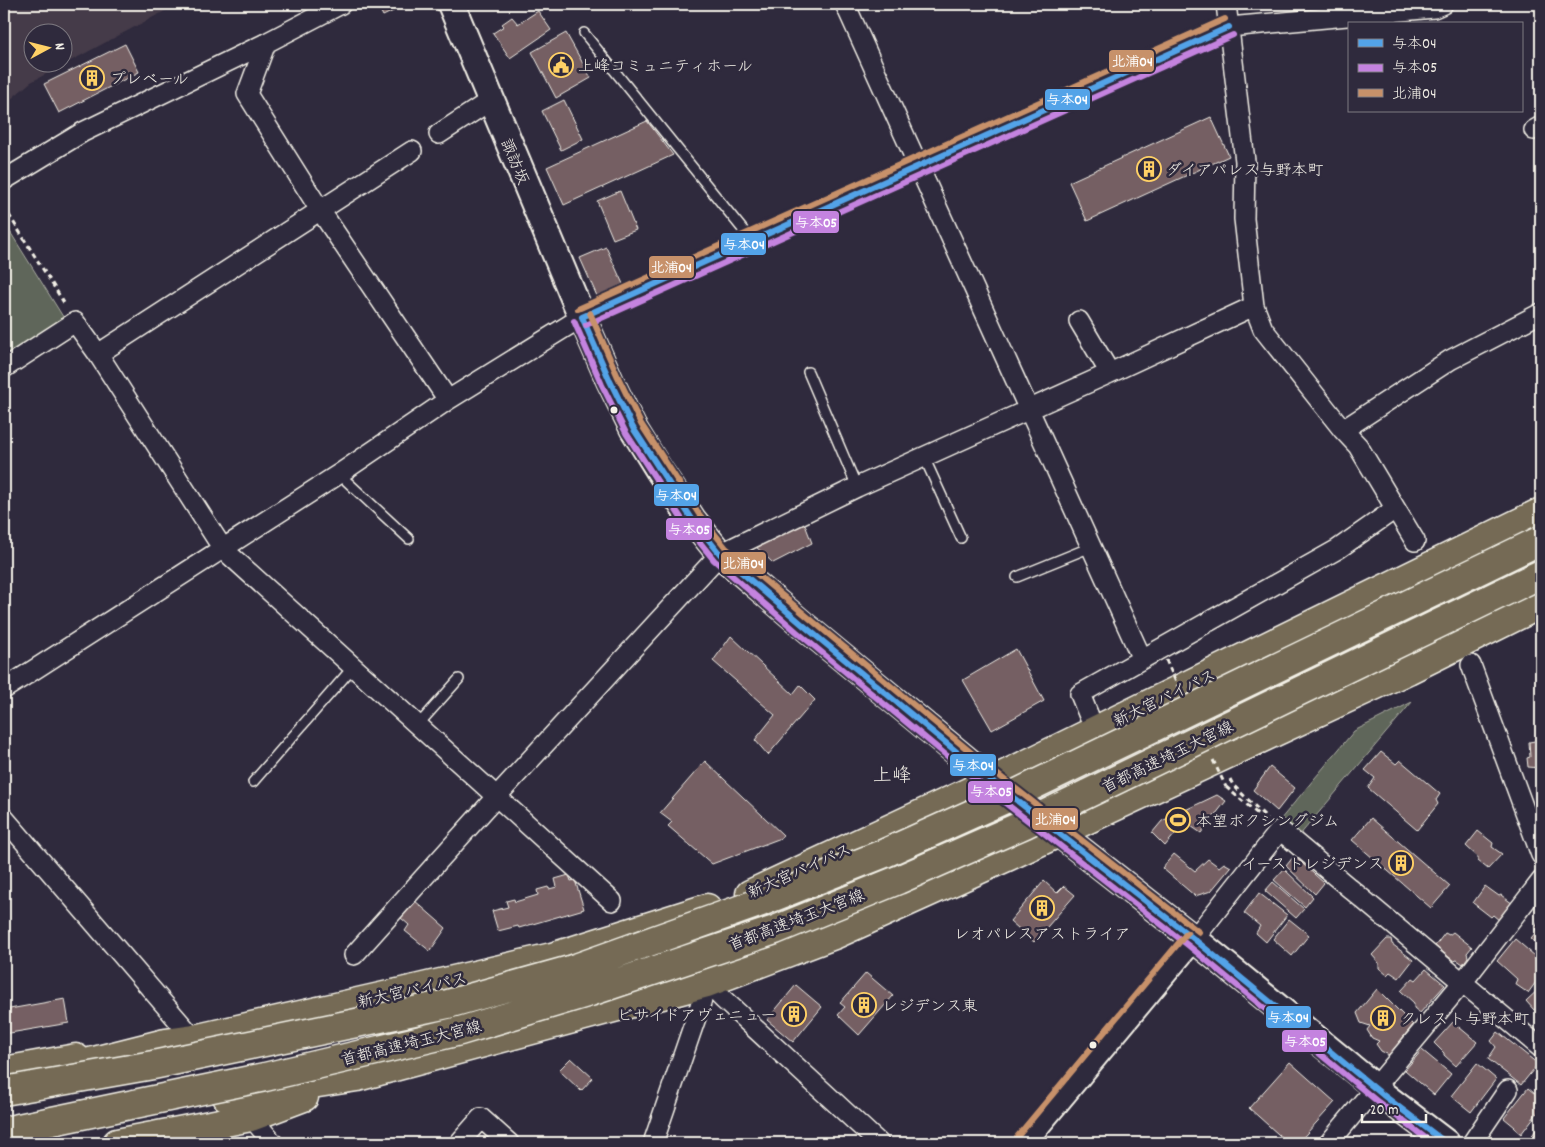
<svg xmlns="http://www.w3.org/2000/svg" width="1545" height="1147" viewBox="0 0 1545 1147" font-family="Dekko,'Klee One',sans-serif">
	<rect width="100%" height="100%" fill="#2f2a3d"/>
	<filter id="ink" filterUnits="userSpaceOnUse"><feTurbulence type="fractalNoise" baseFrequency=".02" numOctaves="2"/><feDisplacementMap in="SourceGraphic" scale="10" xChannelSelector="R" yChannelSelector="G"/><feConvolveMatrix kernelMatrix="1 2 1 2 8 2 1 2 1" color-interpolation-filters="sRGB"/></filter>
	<g filter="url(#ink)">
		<path fill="#443a48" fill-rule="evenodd" d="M4,4H178L31,82L4,105ZM32,32H62V62H32Z"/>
		<path fill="#5f665a" stroke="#aaaca1" d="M4,222L65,320L4,359Z
			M1412,702L1299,836L1280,820L1354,731Z"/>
		<path fill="#755e63" stroke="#f4f1e8" d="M377,4H408L383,16Z
			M538,11L551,30L510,58L493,33L504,26L502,24L512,17L518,24Z
			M566,33L591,78L556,98L532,52Z
			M125,44L139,72L59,113L44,84Z
			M564,100L583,139L561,150L542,111Z
			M1211,117L1229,156L1087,221L1069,182Z
			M647,121L673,155L564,205L547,167Z
			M620,191L636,230L613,239L597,201Z
			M606,247L623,284L597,296L580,258Z
			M804,522L812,543L773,563L752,543Z
			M731,636L793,694L800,685L815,700L768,755L755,740L775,715L713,661Z
			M1016,649L1044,701L992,730L963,680Z
			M1541,740V768L1528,767L1527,758L1530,757L1529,742Z
			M1381,752L1396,764L1400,760L1440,794L1436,800L1438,804L1417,830L1368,788L1375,778L1365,770Z
			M705,761L783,835L781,838L712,864L668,826L672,822L660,813Z
			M1270,767L1295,788L1277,811L1253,790Z
			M1217,795L1226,801L1201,833L1185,822L1165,846L1152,833L1162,821Z
			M1371,818L1450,886L1431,908L1352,840Z
			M1478,831L1493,843L1492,847L1502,854L1488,869L1478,861V857L1466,846Z
			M1174,854L1195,871L1208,859L1219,867L1224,863L1231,867L1211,891L1195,896L1162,868Z
			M1294,856L1324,883L1315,894L1286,866Z
			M1284,869L1313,897L1305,907L1274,880Z
			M569,875L571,881L575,880L584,909L519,928L518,926L498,931L492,911L508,907L506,901L514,899L515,902L538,895L537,890L548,887L549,889L557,887L555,879Z
			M1044,881L1057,893L1064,886L1075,895L1034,942L1010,921Z
			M1273,882L1304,909L1296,918L1265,891Z
			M1485,886L1499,896L1501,895L1513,904L1500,921L1493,915L1491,917L1473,903Z
			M1259,893L1287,915L1266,942L1256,933L1260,926L1244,913Z
			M414,900L446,928L430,951L405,931L409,925L401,918Z
			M1541,915V946L1531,939L1537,932L1535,929Z
			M1289,919L1309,935L1292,956L1273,939Z
			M1453,932L1472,947L1467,953L1468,957L1463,964L1457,960L1454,961L1435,946L1445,933L1449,935Z
			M1387,939H1391L1392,944L1413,960L1399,978L1390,972L1387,975L1379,968V963L1372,955Z
			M1515,939L1535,956V959L1541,964V975L1528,993L1515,984L1517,979L1497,961Z
			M1426,969L1445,985L1420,1013L1414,1008V1003L1401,991L1413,978L1416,980Z
			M866,973L893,996L859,1035L838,1015L845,1007L840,1003Z
			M796,985L822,1007L793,1042L767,1020Z
			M1541,987V1012L1538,1009L1534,1010L1526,1001Z
			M1377,989L1413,1025L1389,1055L1381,1051L1376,1044L1379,1041L1372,1038L1367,1030L1370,1026L1361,1023L1357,1013Z
			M65,999L69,1023L4,1034V1010Z
			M1453,1022L1477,1042L1456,1066L1444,1055V1053L1434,1043Z
			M1498,1032L1538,1064L1521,1085L1488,1059L1496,1047L1491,1041Z
			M1422,1050L1451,1074L1434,1095L1405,1070Z
			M571,1058L593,1078L581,1091L559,1070Z
			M1290,1062L1335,1102L1298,1143H1288L1249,1108Z
			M1477,1063L1496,1079L1471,1112L1451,1096Z
			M1528,1088L1541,1099V1108L1521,1134L1514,1128L1515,1127L1504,1118Z
			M1541,1123V1143H1531L1528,1141Z"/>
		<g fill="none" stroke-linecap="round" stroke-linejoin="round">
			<defs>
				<path id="service" d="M584,33L752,241
					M808,372L857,487
					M924,457L961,538
					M339,474L409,539
					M1017,577L1091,547
					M418,725L459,679
					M253,782L354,666"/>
				<path id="minor" d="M845,4L1142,659
					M1226,4L1245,161L1244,219L1254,306L1263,329L1343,430L1358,446L1415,541
					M266,43L247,94L320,210L448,400
					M1534,130L1541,126
					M439,134L491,100
					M4,180L83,132L266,43L341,4
					M1079,321L1110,373
					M98,354L412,151
					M4,368L75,322L98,354L223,549L612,901
					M1343,430L1450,360L1541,313
					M1471,665L1541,855
					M4,689L339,474L448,400L582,317L1229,27L1434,8L1443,4
					M1095,731L1080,694L1338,549L1395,509
					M4,818L194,1039
					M1194,939L1280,830L1541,1048
					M354,955L496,797L720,554L857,487L1110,373L1254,306
					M242,1111L251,1117L273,1143
					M459,1143L481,1118L509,1143
					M653,1143L699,1009L707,983L724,1000L879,1143
					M1329,1143L1462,983L1541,881
					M1472,1143L1508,1090"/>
				<path id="tertiary" d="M1024,1143L1194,939"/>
				<path id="secondary" d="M451,4L582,317L610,381L633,428L659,470L692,519L720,554L803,625L992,781L1194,939L1375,1087L1383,1095L1446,1143"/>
				<path id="trunk" d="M750,894L992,781L1541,512
					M58,1070L165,1043L194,1039L402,992L552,957L707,908
					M4,1071L76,1058
					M227,1097L357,1077L707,983L834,935L1009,856L1408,670L1541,604
					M117,1143L251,1117L304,1097"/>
			</defs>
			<use href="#service" stroke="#f4f1e8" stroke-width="12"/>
			<use href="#minor" stroke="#f4f1e8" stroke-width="22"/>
			<use href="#tertiary" stroke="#f4f1e8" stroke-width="26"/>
			<use href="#secondary" stroke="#f4f1e8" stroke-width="30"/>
			<use href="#trunk" stroke="#f4f1e8" stroke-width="31"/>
			<path stroke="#f4f1e8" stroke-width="3" stroke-dasharray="5 4" stroke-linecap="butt" d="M4,207L66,306
				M1230,779L1233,785L1267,818
				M1226,787L1259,815L1261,813"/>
			<use href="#service" stroke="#2f2a3d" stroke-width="9"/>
			<use href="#minor" stroke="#2f2a3d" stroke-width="19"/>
			<use href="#tertiary" stroke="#2f2a3d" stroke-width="22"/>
			<use href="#secondary" stroke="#2f2a3d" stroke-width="26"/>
			<use href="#trunk" stroke="#746b55" stroke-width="28"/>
			<defs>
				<path id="motorway-bridge" d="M4,1091L153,1065L448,1004L570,970L761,902L885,853L1005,799L1541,540
					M4,1131L265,1077L460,1031L590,992L775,930L898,880L1025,824L1541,574"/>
			</defs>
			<use href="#motorway-bridge" stroke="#f4f1e8" stroke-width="31" stroke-linecap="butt"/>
			<path stroke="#f4f1e8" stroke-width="3" stroke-dasharray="5 4" stroke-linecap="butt" d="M1166,660L1179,689
				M1213,760L1226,787"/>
			<use href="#motorway-bridge" stroke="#746b55" stroke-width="28"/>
			<defs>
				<path id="bus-1" d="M582,317L610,381L633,428L692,519L720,554L803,625L992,781L1194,939L1383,1095L1446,1143
					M582,317L1229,27"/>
				<path id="bus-2" d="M574,321L602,385L626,433L685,524L714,560L797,632L986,788L1189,946L1378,1102L1432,1143
					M586,325L1233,35"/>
				<path id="bus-3" d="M578,309L1225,19
					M590,313L618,377L641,424L699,514L726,548L809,618L997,774L1199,932
					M1017,1137L1187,933"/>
			</defs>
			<use href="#bus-1" stroke="#2f2a3d" stroke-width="10"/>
			<use href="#bus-2" stroke="#2f2a3d" stroke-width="10"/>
			<use href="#bus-3" stroke="#2f2a3d" stroke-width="10"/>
			<use href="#bus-1" stroke="#53a3e8" stroke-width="6"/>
			<use href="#bus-2" stroke="#c483df" stroke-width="6"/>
			<use href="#bus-3" stroke="#c7916a" stroke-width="6"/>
		</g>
	</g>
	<defs>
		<symbol id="civic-ring" viewBox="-11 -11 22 22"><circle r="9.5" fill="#2f2a3d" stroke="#ffd166" stroke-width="1.5"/><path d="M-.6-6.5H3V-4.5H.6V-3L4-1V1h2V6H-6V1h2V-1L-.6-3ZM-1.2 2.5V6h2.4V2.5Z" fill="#ffd166"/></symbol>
		<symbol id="building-ring" viewBox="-11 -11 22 22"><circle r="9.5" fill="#2f2a3d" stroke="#ffd166" stroke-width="1.5"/><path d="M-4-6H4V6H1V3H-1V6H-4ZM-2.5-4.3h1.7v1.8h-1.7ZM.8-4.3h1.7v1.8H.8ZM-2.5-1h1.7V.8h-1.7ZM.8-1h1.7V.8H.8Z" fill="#ffd166"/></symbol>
		<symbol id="stadium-ring" viewBox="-11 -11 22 22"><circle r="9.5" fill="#2f2a3d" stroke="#ffd166" stroke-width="1.5"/><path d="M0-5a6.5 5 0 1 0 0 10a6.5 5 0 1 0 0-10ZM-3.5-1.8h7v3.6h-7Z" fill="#ffd166"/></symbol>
	</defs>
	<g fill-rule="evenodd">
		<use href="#civic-ring" x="547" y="51" width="28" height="28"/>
		<use href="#building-ring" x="78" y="64" width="28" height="28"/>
		<use href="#building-ring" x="1135" y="155" width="28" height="28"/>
		<use href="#stadium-ring" x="1164" y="806" width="28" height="28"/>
		<use href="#building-ring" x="1387" y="849" width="28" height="28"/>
		<use href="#building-ring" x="1028" y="894" width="28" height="28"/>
		<use href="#building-ring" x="850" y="991" width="28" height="28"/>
		<use href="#building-ring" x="780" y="1000" width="28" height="28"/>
		<use href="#building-ring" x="1369" y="1004" width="28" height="28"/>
	</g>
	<g fill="#f4f1e8" stroke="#2f2a3d" stroke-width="2">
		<circle cx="614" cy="410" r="4.5"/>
		<circle cx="1093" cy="1045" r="4.5"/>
	</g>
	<g text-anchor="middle" stroke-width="5" stroke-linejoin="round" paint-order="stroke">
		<g font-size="16" fill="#f4f1e8" stroke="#2f2a3d" text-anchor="start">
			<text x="578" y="71">上峰コミュニティホール</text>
			<text x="110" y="84">プレベール</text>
			<text x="1166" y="175">ダイアパレス与野本町</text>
			<text x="1196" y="826">本望ボクシングジム</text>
			<text x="1384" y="869" text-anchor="end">イーストレジデンス</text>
			<text x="1042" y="939" text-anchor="middle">レオパレスアストライア</text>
			<text x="882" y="1011">レジデンス東</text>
			<text x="776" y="1020" text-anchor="end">ビサイドアヴェニュー</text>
			<text x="1400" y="1024">クレスト与野本町</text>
		</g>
		<g font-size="16" fill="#f4f1e8" stroke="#2f2a3d">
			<text transform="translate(516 161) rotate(67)" y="6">諏訪坂</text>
			<text transform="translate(1164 697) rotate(-26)" y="6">新大宮バイパス</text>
			<text transform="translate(1167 756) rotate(-26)" y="6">首都高速埼玉大宮線</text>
			<text transform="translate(799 870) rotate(-24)" y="6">新大宮バイパス</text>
			<text transform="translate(796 919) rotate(-21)" y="6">首都高速埼玉大宮線</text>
			<text transform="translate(412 989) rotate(-13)" y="6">新大宮バイパス</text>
			<text transform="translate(411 1042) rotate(-14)" y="6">首都高速埼玉大宮線</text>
		</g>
		<g font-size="19" fill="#f4f1e8" stroke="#2f2a3d">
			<text x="892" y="781">上峰</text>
		</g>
	</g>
	<g stroke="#2f2a3d" stroke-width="2">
		<rect x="1108" y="49" width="47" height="24" rx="5" fill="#c7916a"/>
		<rect x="1044" y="88" width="47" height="23" rx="5" fill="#53a3e8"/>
		<rect x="792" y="210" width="48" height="24" rx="5" fill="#c483df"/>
		<rect x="720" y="232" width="47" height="24" rx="5" fill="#53a3e8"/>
		<rect x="648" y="255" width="47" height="24" rx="5" fill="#c7916a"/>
		<rect x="653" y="483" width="47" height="24" rx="5" fill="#53a3e8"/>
		<rect x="665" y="517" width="48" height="24" rx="5" fill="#c483df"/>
		<rect x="720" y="551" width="47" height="24" rx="5" fill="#c7916a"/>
		<rect x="949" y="753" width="48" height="24" rx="5" fill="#53a3e8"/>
		<rect x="967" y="780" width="47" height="24" rx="5" fill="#c483df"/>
		<rect x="1031" y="807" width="48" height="24" rx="5" fill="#c7916a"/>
		<rect x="1265" y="1005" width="47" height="24" rx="5" fill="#53a3e8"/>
		<rect x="1281" y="1029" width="47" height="24" rx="5" fill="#c483df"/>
	</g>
	<g font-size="14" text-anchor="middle" font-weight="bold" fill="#fff">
		<text x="1132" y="66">北浦04</text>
		<text x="1067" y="104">与本04</text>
		<text x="816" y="227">与本05</text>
		<text x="744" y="249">与本04</text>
		<text x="671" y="272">北浦04</text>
		<text x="676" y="500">与本04</text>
		<text x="689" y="534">与本05</text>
		<text x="743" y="568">北浦04</text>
		<text x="973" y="770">与本04</text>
		<text x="991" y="796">与本05</text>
		<text x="1055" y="824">北浦04</text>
		<text x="1288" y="1022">与本04</text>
		<text x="1305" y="1046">与本05</text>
	</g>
	<rect width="1545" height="1147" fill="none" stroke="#2f2a3d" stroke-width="20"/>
	<rect x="10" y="10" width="1525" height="1127" fill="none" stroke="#f4f1e8" stroke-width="2" filter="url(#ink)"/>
	<rect x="1348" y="22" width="175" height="90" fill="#2f2a3d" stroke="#7e7a81"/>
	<rect x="1358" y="39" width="25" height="8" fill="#53a3e8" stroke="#7e7a81"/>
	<text x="1392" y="48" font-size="15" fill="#f4f1e8">与本04</text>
	<rect x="1358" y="64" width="25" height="8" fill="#c483df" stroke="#7e7a81"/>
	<text x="1392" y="72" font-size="15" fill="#f4f1e8">与本05</text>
	<rect x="1358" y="89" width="25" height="8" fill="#c7916a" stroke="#7e7a81"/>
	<text x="1392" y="98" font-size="15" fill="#f4f1e8">北浦04</text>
	<g transform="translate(48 48) rotate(83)"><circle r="24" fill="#2f2a3d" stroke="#7e7a81"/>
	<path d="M0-4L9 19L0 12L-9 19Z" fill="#ffd166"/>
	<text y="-8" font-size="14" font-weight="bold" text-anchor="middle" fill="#f4f1e8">N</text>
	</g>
	<path d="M1362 1114v8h64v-8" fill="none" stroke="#f4f1e8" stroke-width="2.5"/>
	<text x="1370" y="1114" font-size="15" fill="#f4f1e8" stroke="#2f2a3d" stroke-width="4" paint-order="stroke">20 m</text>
</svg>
